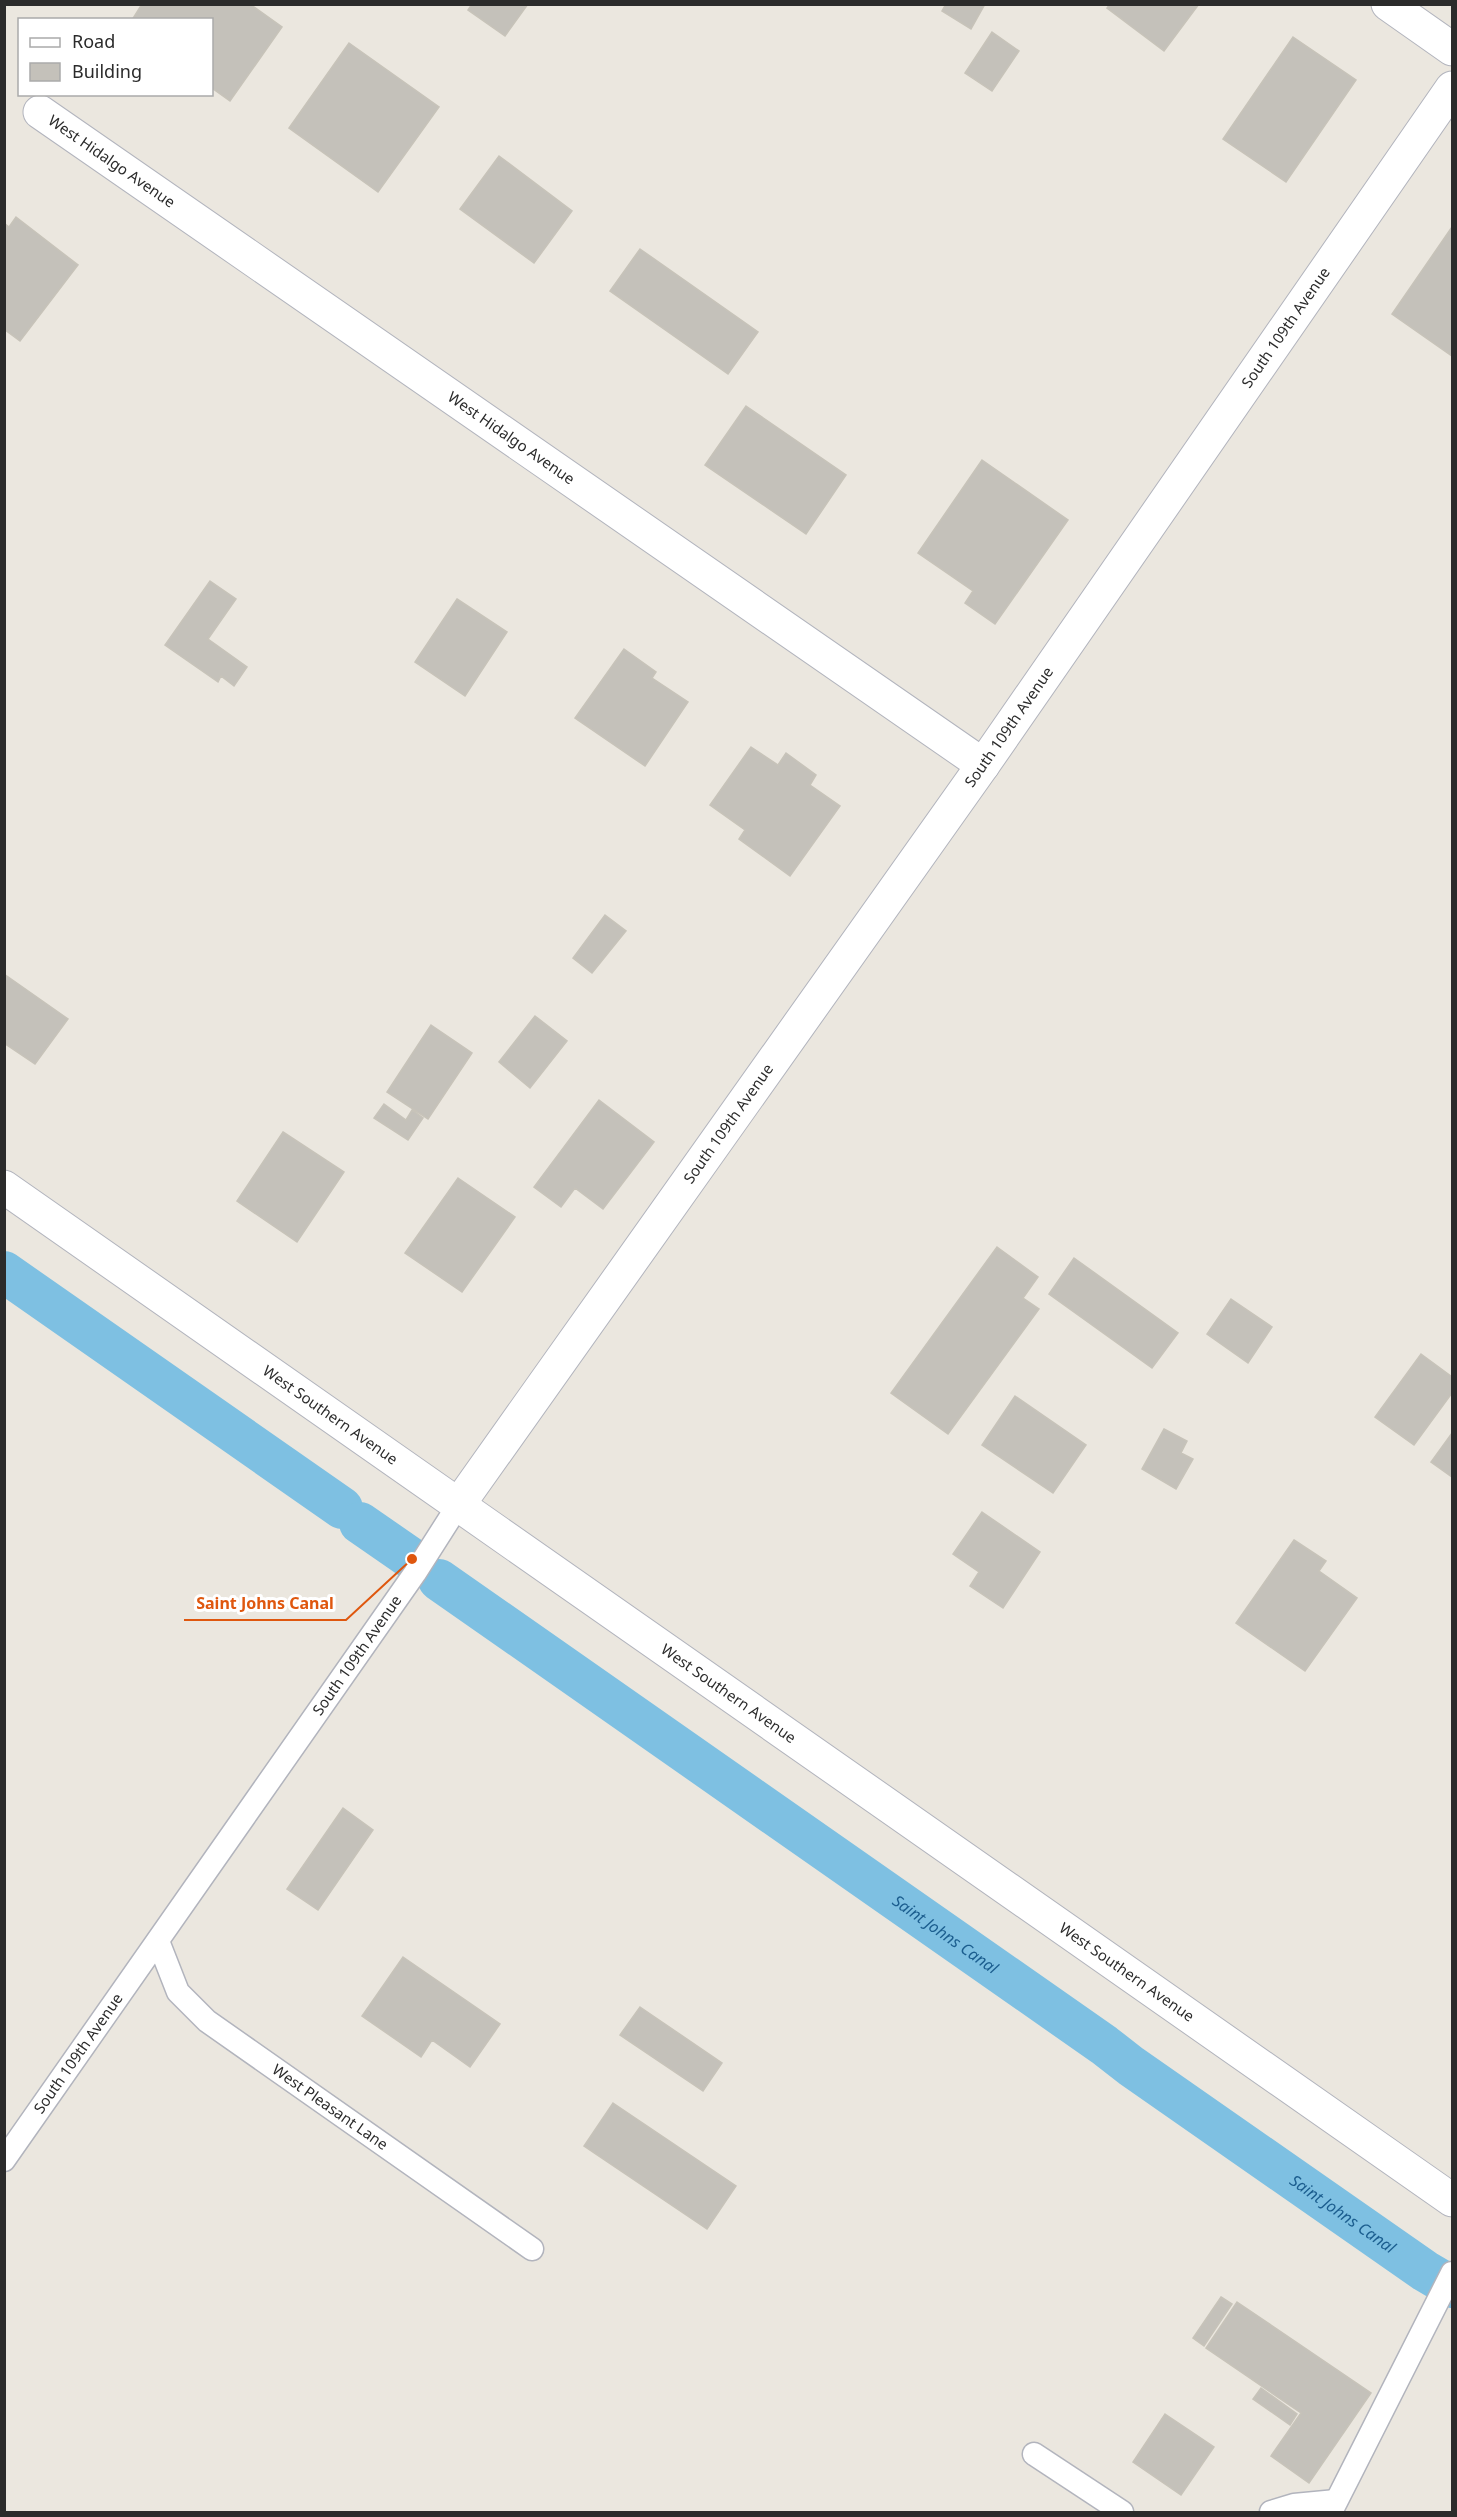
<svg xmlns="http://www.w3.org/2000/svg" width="1457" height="2517" viewBox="0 0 1457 2517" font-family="'Noto Sans',sans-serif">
	<rect width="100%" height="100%" fill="#ebe7df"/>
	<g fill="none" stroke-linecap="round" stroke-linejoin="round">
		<g stroke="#7ec0e2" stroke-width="42">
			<path d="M4,1272L342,1508"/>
			<path d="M360,1523L412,1559"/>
			<path id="s1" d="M439,1580L1104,2045L1131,2066L1425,2271L1452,2287"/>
		</g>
	</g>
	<path fill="#c4c1ba" stroke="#c7c3b9" stroke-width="1.5" d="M142,4H250L282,27L230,101L212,88V20H132Z
		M472,4H528L505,36L468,10Z
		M946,4H985L971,29L942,11Z
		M1110,4H1199L1164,51L1107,8Z
		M992,32L1019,51L992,91L965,73Z
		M1293,37L1356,80L1286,182L1223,139Z
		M349,43L439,107L378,192L289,128Z
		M499,156L572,211L534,263L460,209Z
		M16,217L78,265L20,341L4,329V223L9,227Z
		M1452,227V356L1392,314Z
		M640,249L758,332L728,374L610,291Z
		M746,406L846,475L806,534L705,465Z
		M982,460L1068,520L995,624L965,603L973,591L918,553Z
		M210,581L236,599L208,639L247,667L234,686L221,676L218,682L165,645Z
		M457,599L507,632L465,696L415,662Z
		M624,649L656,672L652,678L688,702L645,766L575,718Z
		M751,747L778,765L786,753L816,775L810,785L840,806L790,876L739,839L745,830L710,805Z
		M605,915L626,931L592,973L573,958Z
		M4,974L68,1019L35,1064L4,1043Z
		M535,1016L567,1041L530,1088L499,1062Z
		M431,1025L472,1053L428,1119L387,1092Z
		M599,1100L654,1142L603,1209L575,1188L561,1207L534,1187Z
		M384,1104L406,1120L412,1110L423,1118L408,1140L374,1118Z
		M283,1132L344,1172L297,1242L237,1201Z
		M458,1178L515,1217L462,1292L405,1253Z
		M997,1247L1038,1277L1023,1298L1039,1309L948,1434L891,1393Z
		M1074,1258L1178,1333L1152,1368L1049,1294Z
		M1231,1299L1272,1327L1248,1363L1207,1334Z
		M1421,1354L1452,1377V1393L1414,1445L1375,1417Z
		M1015,1396L1086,1445L1053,1493L982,1445Z
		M1164,1429L1187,1441L1181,1453L1193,1459L1176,1489L1142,1469Z
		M1452,1433V1477L1431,1462Z
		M982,1512L1040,1552L1003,1608L970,1586L979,1572L953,1554Z
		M1294,1540L1326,1561L1319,1571L1357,1598L1305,1671L1236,1623Z
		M343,1808L373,1830L318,1910L287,1889Z
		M403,1957L500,2024L470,2067L432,2040L421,2057L362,2016Z
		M640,2007L722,2063L703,2091L620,2035Z
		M613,2103L736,2186L707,2229L584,2146Z
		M1221,2297L1232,2304L1204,2346L1193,2338Z
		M1237,2302L1371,2393L1309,2483L1271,2456L1301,2413L1206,2348Z
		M1261,2388L1297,2414L1290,2425L1253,2399Z
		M1165,2414L1214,2447L1181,2495L1133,2462Z"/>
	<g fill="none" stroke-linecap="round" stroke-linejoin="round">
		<defs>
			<g id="lane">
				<path id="s2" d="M158,1941L178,1992L207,2021L532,2249"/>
				<path id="s3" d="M4,2160L415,1573L459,1504"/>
				<path d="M1034,2454L1122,2512"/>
				<path d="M1271,2512L1294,2505L1336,2501"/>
				<path d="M1331,2512L1452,2273"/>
			</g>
			<g id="street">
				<path d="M1388,4L1452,49"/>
				<path id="s4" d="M40,112L983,765"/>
				<path id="s5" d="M459,1504L983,765L1452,88"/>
			</g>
			<g id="secondary">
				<path id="s6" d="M4,1187L1452,2200"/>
			</g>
		</defs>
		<use href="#lane" stroke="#b2b4bd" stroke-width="25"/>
		<use href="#street" stroke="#b2b4bd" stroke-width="35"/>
		<use href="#secondary" stroke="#b2b4bd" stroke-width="35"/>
		<use href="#lane" stroke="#fff" stroke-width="22"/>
		<use href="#street" stroke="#fff" stroke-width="33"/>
		<use href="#secondary" stroke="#fff" stroke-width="33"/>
	</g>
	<g text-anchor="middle" stroke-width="6" stroke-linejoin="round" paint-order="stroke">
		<g font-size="15" fill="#2b2b2b" stroke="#fff">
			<text dy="5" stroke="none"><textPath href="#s4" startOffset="87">West Hidalgo Avenue</textPath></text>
			<text dy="5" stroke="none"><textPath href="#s5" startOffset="1438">South 109th Avenue</textPath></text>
			<text dy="5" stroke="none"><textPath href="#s4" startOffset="573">West Hidalgo Avenue</textPath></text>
			<text dy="5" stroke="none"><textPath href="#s5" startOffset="952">South 109th Avenue</textPath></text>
			<text dy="5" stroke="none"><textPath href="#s5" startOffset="466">South 109th Avenue</textPath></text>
			<text dy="5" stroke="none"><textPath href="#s6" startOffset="398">West Southern Avenue</textPath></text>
			<text dy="5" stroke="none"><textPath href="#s3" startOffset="616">South 109th Avenue</textPath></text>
			<text dy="5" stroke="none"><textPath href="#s6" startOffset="884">West Southern Avenue</textPath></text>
			<text dy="5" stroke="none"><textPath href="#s6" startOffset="1370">West Southern Avenue</textPath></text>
			<text dy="5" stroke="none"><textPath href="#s3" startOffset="130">South 109th Avenue</textPath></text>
			<text dy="5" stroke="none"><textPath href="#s2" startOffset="246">West Pleasant Lane</textPath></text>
		</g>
		<g font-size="16" font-style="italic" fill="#1c5e8f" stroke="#fff">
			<text dy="6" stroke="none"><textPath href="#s1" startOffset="618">Saint Johns Canal</textPath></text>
			<text dy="6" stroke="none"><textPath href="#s1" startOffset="1104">Saint Johns Canal</textPath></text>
		</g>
	</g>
	<path fill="none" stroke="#df570e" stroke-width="2" d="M412 1559L346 1620H184"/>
	<circle fill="#df570e" stroke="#fff" stroke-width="2" cx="412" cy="1559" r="6"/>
	<g font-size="16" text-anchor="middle" font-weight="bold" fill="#df570e" stroke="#fff" stroke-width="6" stroke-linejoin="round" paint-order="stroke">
		<text x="265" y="1609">Saint Johns Canal</text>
	</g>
	<rect width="1457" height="2517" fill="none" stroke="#2b2b2b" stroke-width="12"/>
	<rect x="18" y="18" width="195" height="78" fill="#ffffff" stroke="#aaaaaa" stroke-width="1.5"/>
	<rect x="30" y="38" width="30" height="9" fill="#ffffff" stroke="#aaaaaa" stroke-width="1.5"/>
	<text x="72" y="48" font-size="18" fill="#2b2b2b">Road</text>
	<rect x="30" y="63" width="30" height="18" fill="#c4c1ba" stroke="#aaaaaa" stroke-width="1.5"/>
	<text x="72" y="78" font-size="18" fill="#2b2b2b">Building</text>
</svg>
